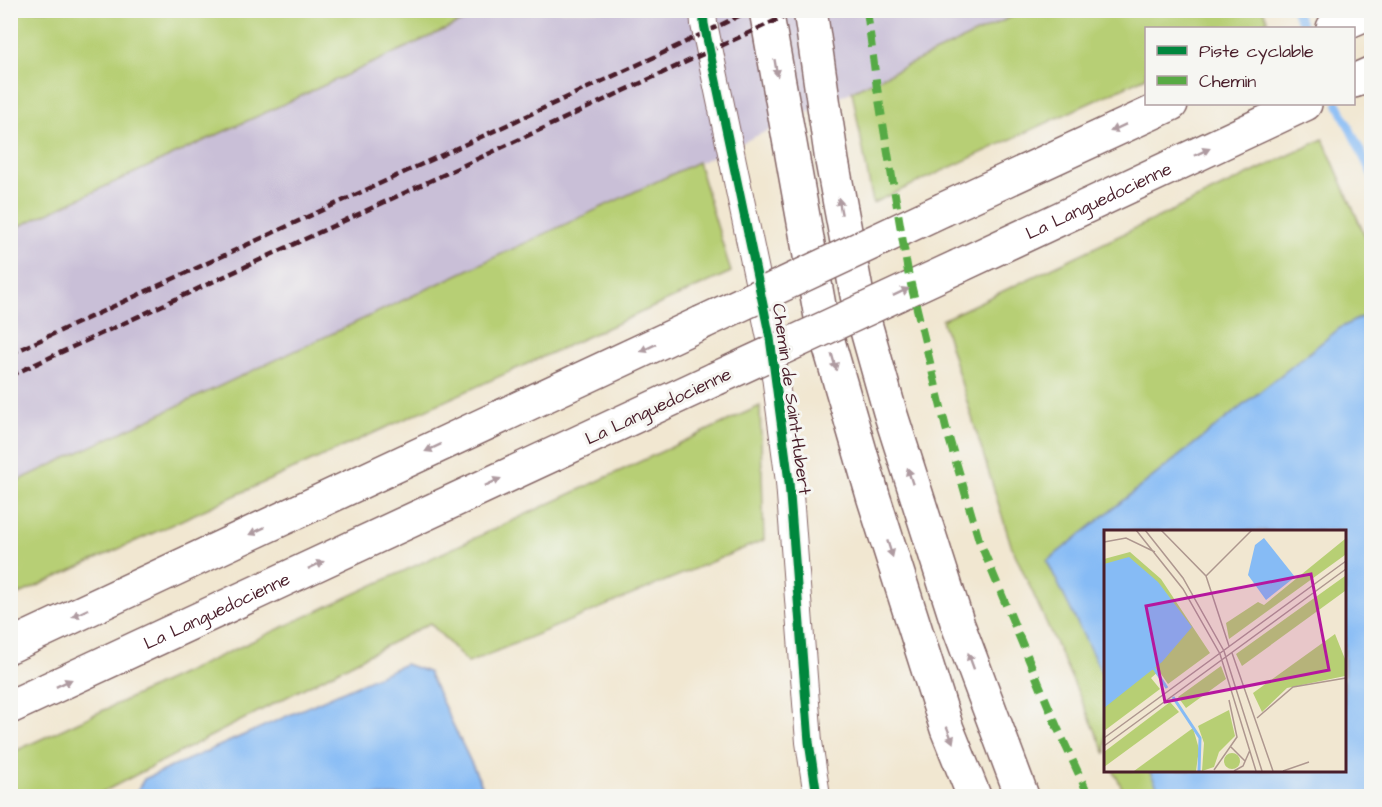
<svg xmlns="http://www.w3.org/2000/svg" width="1382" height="807" viewBox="0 0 1382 807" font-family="'Architects Daughter',sans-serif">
	<rect width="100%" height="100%" fill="#f6f6f2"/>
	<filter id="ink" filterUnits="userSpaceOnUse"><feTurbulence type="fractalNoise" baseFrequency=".0167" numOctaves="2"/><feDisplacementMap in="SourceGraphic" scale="12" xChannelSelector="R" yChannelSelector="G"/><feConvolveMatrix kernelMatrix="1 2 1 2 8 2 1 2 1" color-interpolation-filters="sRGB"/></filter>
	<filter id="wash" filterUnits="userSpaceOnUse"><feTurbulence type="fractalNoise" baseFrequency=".008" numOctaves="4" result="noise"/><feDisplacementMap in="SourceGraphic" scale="24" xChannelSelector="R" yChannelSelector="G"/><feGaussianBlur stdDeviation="1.35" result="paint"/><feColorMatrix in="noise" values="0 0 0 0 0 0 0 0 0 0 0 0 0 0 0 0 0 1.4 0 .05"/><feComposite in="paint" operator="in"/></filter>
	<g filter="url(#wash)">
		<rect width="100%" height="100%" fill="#f1e7d1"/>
		<path fill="#c9bfd7" d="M485,11H1024L11,484L10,230Z"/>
		<path fill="#b7cf74" stroke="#807750" stroke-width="1.5" d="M11,10H485V11L11,230Z
			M1263,10L1268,21L1252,28H1146V77L873,203L852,91L1024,11Z
			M1323,139L1371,250V796H1126L1113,770H1344V531H1106V754L1011,545L942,320Z
			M698,162L731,272L254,487L11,598V484Z
			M760,406L764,540L468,663L430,623L95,796H11V753Z"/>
		<path fill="#86bbf5" stroke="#686d90" stroke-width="1.5" d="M1371,312V796H1162L1149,770H1344V531H1106V682L1047,561L1340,328Z
			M405,664L428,672L487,796H134L144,779Z"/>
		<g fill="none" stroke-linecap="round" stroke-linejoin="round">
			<path stroke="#86bbf5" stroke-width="8" d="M1295,10L1304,28
				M1338,104L1372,175"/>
		</g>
	</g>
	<g filter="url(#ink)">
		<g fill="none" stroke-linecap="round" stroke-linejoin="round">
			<defs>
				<path id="street" d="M703,10L704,24L770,338L789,482L809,742L817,796"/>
				<path id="primary" d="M766,10L821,317L873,496L947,729L974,796
					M810,10L832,161L857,295L890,412L958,625L1022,796"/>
				<g id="highway">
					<path d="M1333,28L1372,11"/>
					<path d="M1354,81L1372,73"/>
					<path d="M944,209L1171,104"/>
					<path id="s1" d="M959,266L1305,104"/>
					<path d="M10,646L701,323"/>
					<path id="s2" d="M10,707L715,379"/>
				</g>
			</defs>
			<use href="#street" stroke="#846565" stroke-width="28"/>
			<use href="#primary" stroke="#846565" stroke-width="36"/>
			<use href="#highway" stroke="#846565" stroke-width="36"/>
			<use href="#street" stroke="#fff" stroke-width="26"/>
			<use href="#primary" stroke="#fff" stroke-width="33"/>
			<use href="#highway" stroke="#fff" stroke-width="33"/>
			<path stroke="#4a1f2b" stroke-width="4.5" stroke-dasharray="9 4.5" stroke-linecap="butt" d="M10,354L661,54L751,10
				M10,376L798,10"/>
			<defs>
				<path id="highway-bridge" d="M701,323L944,209
					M715,379L959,266"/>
			</defs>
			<use href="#highway-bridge" stroke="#846565" stroke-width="36" stroke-linecap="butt"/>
			<use href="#highway-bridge" stroke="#fff" stroke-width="33"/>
			<path stroke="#57aa44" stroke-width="8" stroke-dasharray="15 8" stroke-linecap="butt" d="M867,10L877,88L908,272L946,428L979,540L1057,727L1089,796"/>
			<defs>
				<path id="cycleway" d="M703,10L704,24L770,338L789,482L809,742L817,796"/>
			</defs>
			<use href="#cycleway" stroke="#f6f6f2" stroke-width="13"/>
			<use href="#cycleway" stroke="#00873e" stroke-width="9"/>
		</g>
		<defs><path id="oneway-solid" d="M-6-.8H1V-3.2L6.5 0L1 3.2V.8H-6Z" transform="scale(1.5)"/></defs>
		<g fill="#ae9aa0">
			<use href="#oneway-solid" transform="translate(776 68) rotate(80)"/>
			<use href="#oneway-solid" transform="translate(1118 128) rotate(155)"/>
			<use href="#oneway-solid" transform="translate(1202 152) rotate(-25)"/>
			<use href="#oneway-solid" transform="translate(840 206) rotate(-101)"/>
			<use href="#oneway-solid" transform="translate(901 292) rotate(-25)"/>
			<use href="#oneway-solid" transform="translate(648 348) rotate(155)"/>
			<use href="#oneway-solid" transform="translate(834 362) rotate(74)"/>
			<use href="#oneway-solid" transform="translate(433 448) rotate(155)"/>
			<use href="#oneway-solid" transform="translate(910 476) rotate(-108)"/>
			<use href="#oneway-solid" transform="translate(493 482) rotate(-25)"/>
			<use href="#oneway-solid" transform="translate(257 531) rotate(155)"/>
			<use href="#oneway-solid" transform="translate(890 549) rotate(72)"/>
			<use href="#oneway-solid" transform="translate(316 565) rotate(-25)"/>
			<use href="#oneway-solid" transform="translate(80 613) rotate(155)"/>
			<use href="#oneway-solid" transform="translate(971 661) rotate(-110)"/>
			<use href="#oneway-solid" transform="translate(64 683) rotate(-25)"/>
			<use href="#oneway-solid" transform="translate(950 735) rotate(69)"/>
		</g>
	</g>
	<g text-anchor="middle" stroke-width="6" stroke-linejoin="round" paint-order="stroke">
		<g font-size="18" fill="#4a1f2b" stroke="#f6f6f2">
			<text dy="6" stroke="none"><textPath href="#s1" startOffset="154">La Languedocienne</textPath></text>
			<text transform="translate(792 399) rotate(82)" y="6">Chemin de Saint-Hubert</text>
			<text transform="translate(658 406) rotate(-25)" y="6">La Languedocienne</text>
			<text dy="6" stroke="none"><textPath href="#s2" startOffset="228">La Languedocienne</textPath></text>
		</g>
	</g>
	<g transform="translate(1104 530)">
		<rect width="242" height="242" fill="#f1e7d1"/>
		<path d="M241,9V25L125,109L122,93L154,72L160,75ZM26,22L57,49L106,123L64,154L55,141L47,148L56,159L0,201V29ZM241,46V61L138,136L132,124ZM231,104L241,129V146L183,158L158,182L149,163ZM117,136L122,149L82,178L74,167ZM66,172L75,182L0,237V222ZM125,180L131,206L115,222L110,237L98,241L100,213L94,196ZM89,198L95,219L92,241H30ZM120 231a8 8 0 1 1 16 0a8 8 0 1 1-16 0Z" fill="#b7cf74"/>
		<path d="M160,8L191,47L162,70L144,45L151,15ZM25,27L54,52L88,97L58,132L0,178V34Z" fill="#86bbf5"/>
		<path fill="none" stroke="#86bbf5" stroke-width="3" d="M49,137L63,158M69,167L96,208L95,241"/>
		<path fill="none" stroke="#ae978f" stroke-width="1.5" d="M32,0L79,59L116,124L152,241M41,0L79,48L120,121L158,241M57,0L102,46L125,116M0,12L22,8L51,22M102,46L148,0M128,123L169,241M153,188L189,157L242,148M0,208L242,31M0,216L242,39M127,217L141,231M110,240L133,207L125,170M130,241L139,236L146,220M179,241L205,232"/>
		<path fill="#b5179e" fill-opacity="0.15" stroke="#b5179e" stroke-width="3" d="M207,44L225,140L61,172L42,76Z"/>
		<rect width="242" height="242" fill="none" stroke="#4a1f2b" stroke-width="3"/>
	</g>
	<rect width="1382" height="807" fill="none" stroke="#f6f6f2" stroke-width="36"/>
	<rect x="1145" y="27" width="210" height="78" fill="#f6f6f2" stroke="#b1a0a2" stroke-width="1.5"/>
	<rect x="1157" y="46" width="30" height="9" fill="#00873e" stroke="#b1a0a2" stroke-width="1.5"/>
	<text x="1199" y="57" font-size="18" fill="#4a1f2b">Piste cyclable</text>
	<rect x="1157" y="76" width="30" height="9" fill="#57aa44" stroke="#b1a0a2" stroke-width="1.5"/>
	<text x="1199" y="87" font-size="18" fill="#4a1f2b">Chemin</text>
</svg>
